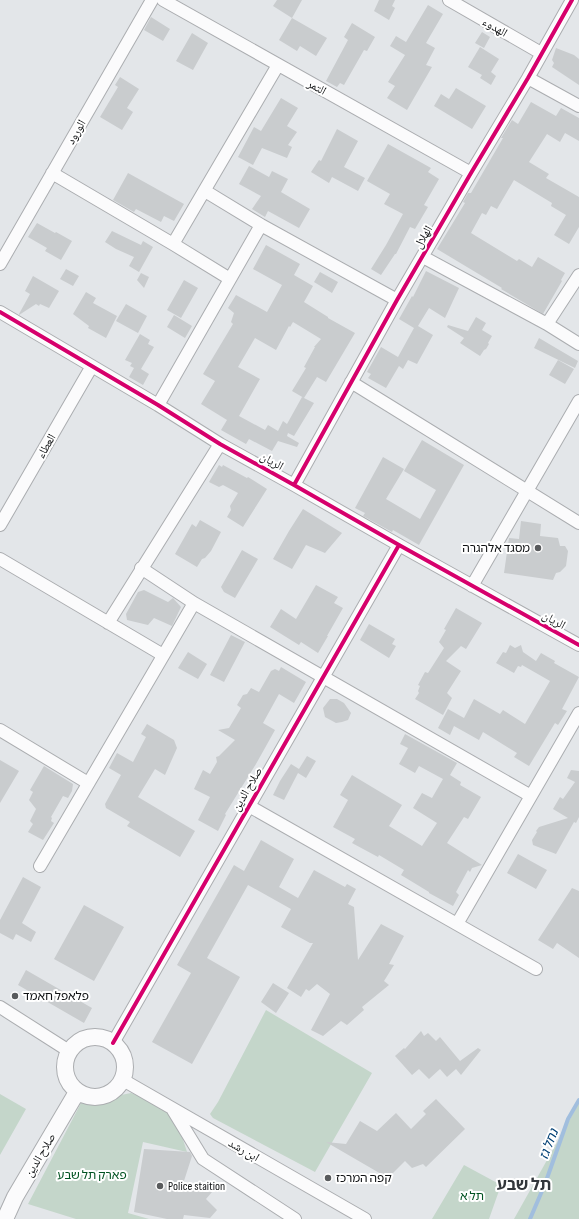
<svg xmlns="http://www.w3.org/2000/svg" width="579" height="1219" viewBox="0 0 579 1219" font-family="'Sofia Sans Condensed','Noto Naskh Arabic','Noto Sans Hebrew',sans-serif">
	<rect width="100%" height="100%" fill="#e3e6e9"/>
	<path fill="#c4d6ca" d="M266,1010L372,1073L315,1172L213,1118L210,1114L218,1102Z
		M131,1093L173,1109L187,1152L143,1142L128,1213L149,1219H76L28,1204L81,1103Z
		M0,1094L26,1109L0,1155Z
		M579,1103V1219H514Z
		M464,1165L501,1185L489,1219H432Z"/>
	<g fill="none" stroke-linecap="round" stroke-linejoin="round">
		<path stroke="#a1bede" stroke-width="4" d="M530,1219L545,1184L568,1119L579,1100"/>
	</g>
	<path fill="#c9ccce" d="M277,0H302L292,18L273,6Z
		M379,0H395L392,6L395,8L389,20L374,11Z
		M428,5L443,14L426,43L435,48L426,65L432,67L407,110L387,98L395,86L388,82L405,55L390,46L396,36L406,42Z
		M151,17L170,29L163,41L144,30Z
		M292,18L327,38L316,56L300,46L297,51L279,40Z
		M352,23L375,37L367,51L364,50L344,85L340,83L337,87L326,81L348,40L344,37Z
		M482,32L490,37L484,48L475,43Z
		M192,33L208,43L193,70L176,61Z
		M480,47L499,59L491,72L496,76L491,85L480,78L482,75L468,67Z
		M556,48L574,55L579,59V85L552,67L554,63L552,60Z
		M120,77L139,89L127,108L133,112L122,130L100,117L118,87L115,85Z
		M456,88L486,106L472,129L434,106L441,94L449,99Z
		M281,98L298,108L287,126L297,132L288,145L292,147L287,158L262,148L253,165L238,157L254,127L261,131Z
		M531,102L556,116L561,108L579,118V141L565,133L560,142L547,134L529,162L549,174L546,178L579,197V227L569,244L554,235L566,215L551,206L552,203L514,180L497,209L491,206L486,215L482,213L471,233L517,261L519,259L532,267L538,257L565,273L561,280L562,281L543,314L501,289L502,288L437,249L465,203L463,202L468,193H471L503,138H501L512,120L518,124Z
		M337,129L358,141L344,167L365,178L358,191L332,177L329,183L311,172L319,160L321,161Z
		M388,144L431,168L428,172L439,179L424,205L428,207L415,229L410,227L396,254H395L381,275L371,269L386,245L403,214L384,204L390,194L367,181Z
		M249,166L269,177L272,171L288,179L281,192L310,209L299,228L268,211L265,217L252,209L261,196L239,184Z
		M128,173L184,204L174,221L164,216L161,222L136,209L134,212L113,200Z
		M37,223L55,233L56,232L72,241L61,260L45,251L47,248L28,237Z
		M112,231L141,245L143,241L153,247L139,272L129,266L134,257L116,249L105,242Z
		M266,245L300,264L294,275L313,286L304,302L328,317V318L355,333L326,382L317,377L304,398L292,391L306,368L304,367L315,347H314L321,339L293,322L290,327L289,326L276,350L255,338L238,367L260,379L239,416L265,430L268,425L278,431L283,421L287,424L302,397L314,403L294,436L288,433L287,436L299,443L297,447L278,441L272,451L249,439L246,444L221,430L227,420L201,404L215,381L203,374L233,324L231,322L234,313L228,308L236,295L267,312L282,285L253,269Z
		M66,269L79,276L73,286L60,279Z
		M426,271L459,288L445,318L429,308L418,326L433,335L417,364L408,360L403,369L399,366L386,388L368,378L371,374L367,372L381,347L398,357L414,328L399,319L412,296L413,297Z
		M320,272L338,282L332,293L314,282Z
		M141,273L149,277L144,288L137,280Z
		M33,276L59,291L49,308L40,304L39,306L36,304L19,315V314L30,294L25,291Z
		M184,280L198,288L181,318L167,310Z
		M86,292L96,298L93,303L117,316L106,338L88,328L89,326L73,314Z
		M126,304L147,316L138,333L116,321Z
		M174,315L192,326L185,338L167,327Z
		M476,317L486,323L482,330L492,336L488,343L489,344L486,349L484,350L480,356L460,343L464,338L447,327L448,325L468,331Z
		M140,334L150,340L148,344L154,347L141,369L149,374L143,385L129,377L134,368L130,366L132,363L125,360Z
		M539,338L578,361L575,368L534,348Z
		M558,360L574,369L565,384L549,375Z
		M422,440L464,465L419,545L393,530L392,532L363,516L365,513L355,508L383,457L404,469L386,499L420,519L436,490L404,471Z
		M219,465L222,467L223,465L247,478L248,477L267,489L243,527L227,517L231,510L230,506L238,493L223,485L219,487L209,482Z
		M303,509L342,533L325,553L306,545L292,569L273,559L289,531Z
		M200,520L221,532L211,551L205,558L202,559L197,567L175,554L192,524L196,527Z
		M521,521L541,524L540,536L558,538L560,546H565L568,551L566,566L560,572L556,573L553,580L504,573L509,538L519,539Z
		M242,550L258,559L235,598L224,592L221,587Z
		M316,585L338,597L334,603L343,608L327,636H328L318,653L301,642L299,645L270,627L281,609L296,619Z
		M144,590L168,602L173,598L181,607L172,626L154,618L148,625L127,620L126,614L138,592Z
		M456,608L482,623L466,649L461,646L446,661L461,671L447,693L452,698L443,715L415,699L419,693L418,691L420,686L418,685L425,672L428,673L444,648L439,642L446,630L444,629Z
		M369,624L395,639L392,644L396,646L389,658L360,640Z
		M231,635L245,642L224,682L210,675Z
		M510,645L515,648L521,645L523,652L536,661L541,653L555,661L554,663L579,677L562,709L567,711L558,725L555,723L529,766L514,757L517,753L483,732L479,740L454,726L450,735L438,728L448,709L464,718L474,699L500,714L503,710L525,724L550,681L522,665L521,667L518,666L514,673L496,663L503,652L506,653Z
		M188,652L207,664L198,679L178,668Z
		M281,667L306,682L294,703L279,694L263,723L275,730L256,764L225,814L226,815L218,831L198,820L210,797L194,789L203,770L210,774L217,762L216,757L219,756L235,740L218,730L229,728L241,708L237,705L243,695L247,694L251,688L259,692L271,671L275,669L279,671Z
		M330,699H337L344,703L351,713L348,720L342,722L336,723L325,717L323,708Z
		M147,724L174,740L177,748L165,775L155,769L138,797L195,831L180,857L127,826L130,822L106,808L105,804L121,775L109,768L117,753L133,762L146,737L141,734Z
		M405,734L457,763L450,775L461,782L460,785L481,797L468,819L464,817L447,843L482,865L472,868L470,872L468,870L456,892L459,895L453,906L429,893V892L401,875L404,870L379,855L378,857L352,843L355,839L333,827L348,800L340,795L352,775L402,805L389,826L422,846L437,823L413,808L422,793L432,798L443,779L419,766L415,773L399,764L408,748L400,744Z
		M307,756L316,761L306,778L298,773L284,800L273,795L280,781L291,764L299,769Z
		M0,760L19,771L0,803Z
		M44,766L73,784L72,791L68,798L63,796L51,817L52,818L51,821L54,823L43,840L28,832L33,824L30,821L36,809L29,800L33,792L30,790Z
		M571,770L579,771V817L576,823L574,822L556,854L533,845L532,840L537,832L536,831L539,827L568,818L553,809L560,797L563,799L575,782L567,778Z
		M261,840L294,859L279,887L298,898L314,870L345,887L347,884L356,889L348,904L354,907L358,960L381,924L404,936L389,964L394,965L384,981L389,985L362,1007L364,1010L347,1025L341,1021L323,1036L311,1030L330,994L317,984L309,991L306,989L301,997L287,988L313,943H310L281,927L291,909L248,885L207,958L240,977L192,1064L152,1042L191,973L177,965L234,865L244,871Z
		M518,854L547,870L536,889L507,873Z
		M23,877L41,887L22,923L36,932L31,942L16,934L13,940L0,933V920Z
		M572,888L579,891V958L557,943L553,949L538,940Z
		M84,905L124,927L94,981L54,959Z
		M26,970L92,1008L84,1023L18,985Z
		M273,983L289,993L276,1013L261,1002Z
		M421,1031L424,1036L428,1033L436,1041L440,1037L460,1061L478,1048L481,1050L461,1075L456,1069L447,1077L440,1069L429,1079L419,1069L412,1075L395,1056L404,1048L405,1049Z
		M436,1099L465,1129L426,1167L423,1164L412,1168L405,1161L388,1178L326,1142L346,1144L360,1121L377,1131L396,1113L411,1129L426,1114L423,1111Z
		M144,1149L190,1152L192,1156L183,1184H210L212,1192L206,1199L217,1210L210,1218L184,1215L183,1219H167L134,1212Z"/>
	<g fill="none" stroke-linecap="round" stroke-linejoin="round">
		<defs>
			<path id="minor" d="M163,0L471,173
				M449,0L541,53
				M528,78L579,106
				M52,173L173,244L230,279
				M205,191L261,225L397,300
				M173,244L278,65
				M423,257L547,324L579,344
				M0,264L152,0
				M0,312L158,405L220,444L294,485L399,545L579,645
				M547,324L579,275
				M351,382L579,523
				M158,405L261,225
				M294,485L397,300L471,173L528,78L572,0
				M0,525L92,366
				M0,559L163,655
				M141,568L194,603L531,796
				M472,586L579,401
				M108,623L220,444
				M0,730L88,783
				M249,806L536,969
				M40,866L194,603
				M457,924L579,713
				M0,1007L69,1051
				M113,1043L399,545
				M123,1080L365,1219
				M173,1110L203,1159L295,1219"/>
			<path id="major" d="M65 1067a30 30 0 1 1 60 0a30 30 0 1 1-60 0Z
				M5,1219L15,1197L77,1092"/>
		</defs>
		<use href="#minor" stroke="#abadb0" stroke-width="14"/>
		<use href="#major" stroke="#abadb0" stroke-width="18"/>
		<use href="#minor" stroke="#fbfbfc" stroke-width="12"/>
		<use href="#major" stroke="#fbfbfc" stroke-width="16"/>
		<defs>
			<path id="cycleway" d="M0,312L158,405L220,444L294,485L399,545L579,645
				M294,485L397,300L471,173L528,78L572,0
				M113,1043L399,545"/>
		</defs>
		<use href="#cycleway" stroke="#fff" stroke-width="6"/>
		<use href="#cycleway" stroke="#d6006c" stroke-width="4"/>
	</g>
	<g fill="#595b5d" stroke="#fff" stroke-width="1.5">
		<circle cx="538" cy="548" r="4"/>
		<circle cx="15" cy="996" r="4"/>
		<circle cx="328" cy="1178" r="4"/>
		<circle cx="160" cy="1186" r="4"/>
	</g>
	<g text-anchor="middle" stroke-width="4" stroke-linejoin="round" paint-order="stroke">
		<g font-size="12" fill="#0e1012" stroke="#fff">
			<text transform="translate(495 27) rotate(30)" y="4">الهدوء</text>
			<text transform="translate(317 87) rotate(29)" y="4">التمر</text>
			<text transform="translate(76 132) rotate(-60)" y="4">الورود</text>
			<text transform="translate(423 237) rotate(-60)" y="4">الهلال</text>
			<text transform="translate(46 446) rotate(-60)" y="4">العطاء</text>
			<text transform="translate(272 461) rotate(29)" y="4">الريان</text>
			<text transform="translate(554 620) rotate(29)" y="4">الريان</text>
			<text transform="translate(247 789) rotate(-60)" y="4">صلاح الدين</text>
			<text transform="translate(244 1150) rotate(30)" y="4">ابن رشد</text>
			<text transform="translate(40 1155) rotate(-59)" y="4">صلاح الدين</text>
		</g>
		<g font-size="12" fill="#0e1012" stroke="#fff" text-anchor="start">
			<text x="530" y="552" text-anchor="end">מסגד אלהגרה</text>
			<text x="23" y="1000">פלאפל חאמד</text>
			<text x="336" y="1182">קפה המרכז</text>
			<text x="168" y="1190">Police staition</text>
		</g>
		<g font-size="12" fill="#005221" stroke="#fff">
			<text x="92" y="1179">פארק תל שבע</text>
			<text x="472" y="1200">תל א</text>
		</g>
		<g font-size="13" font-style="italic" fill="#003f74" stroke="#fff">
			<text transform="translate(548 1144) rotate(-69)" y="5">נחל גז</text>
		</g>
		<g font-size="16" font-weight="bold" fill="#32363b" stroke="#fff">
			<text x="524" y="1190">תל שבע</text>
		</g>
	</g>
</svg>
